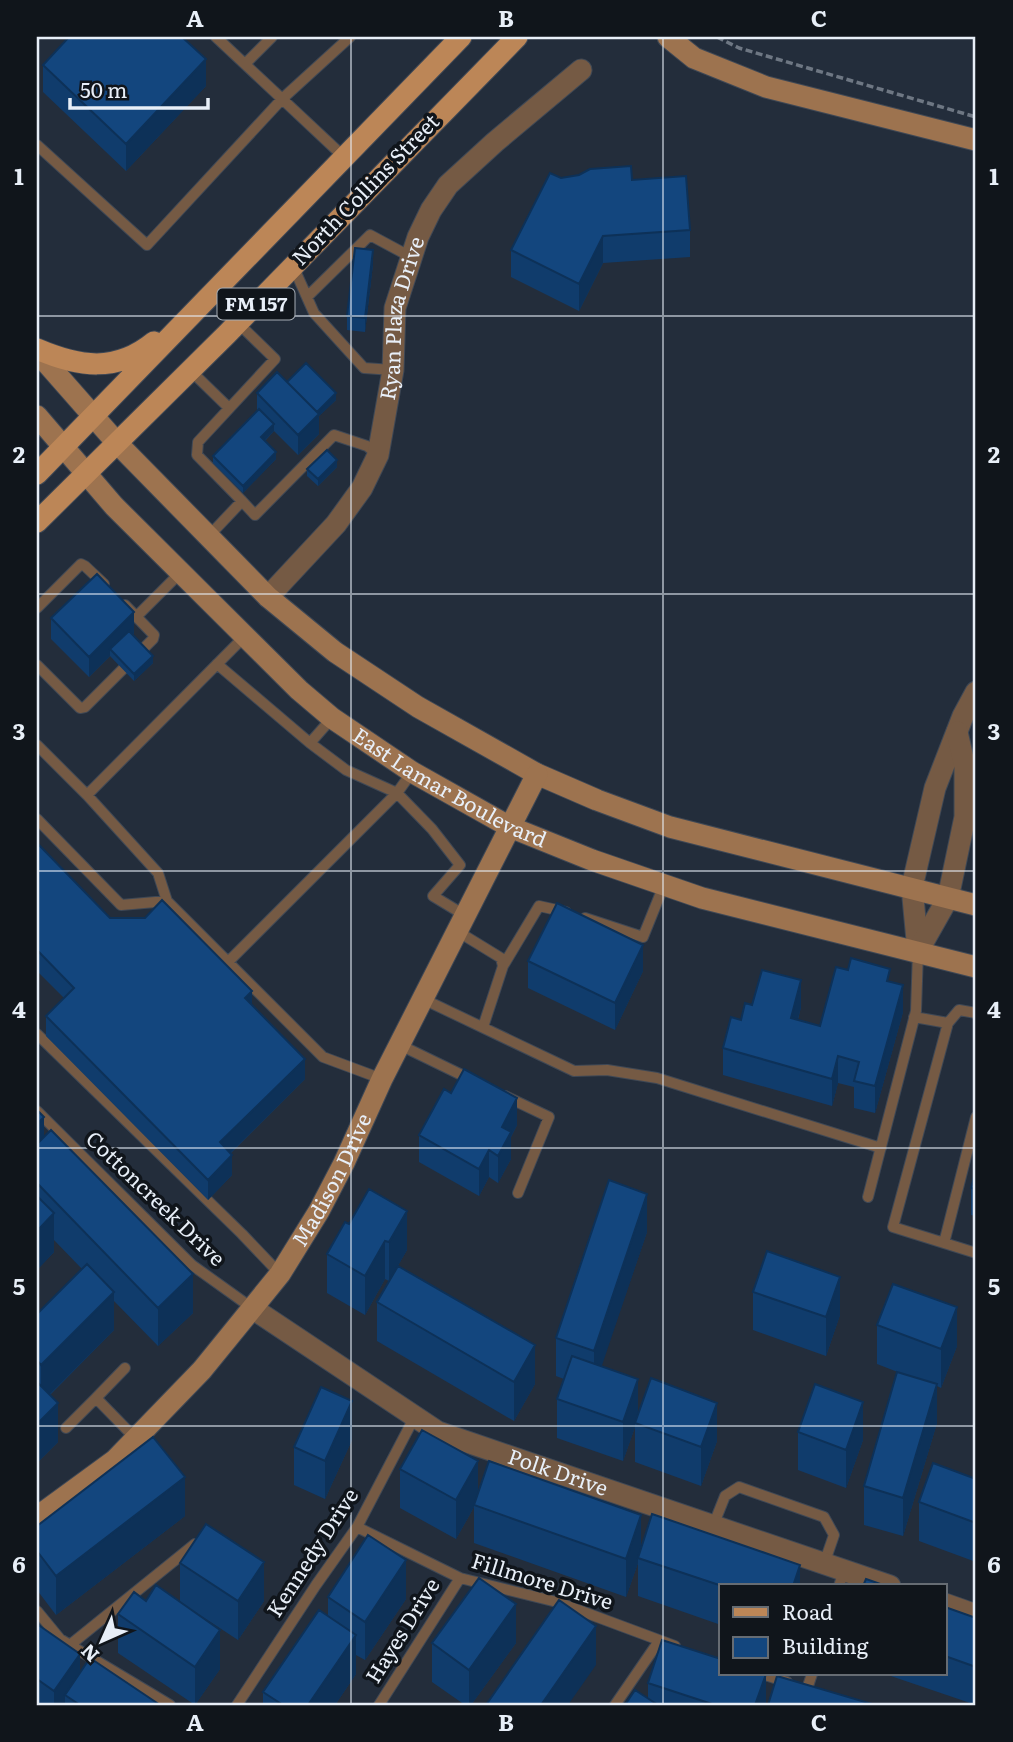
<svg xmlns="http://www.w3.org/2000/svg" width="1013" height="1742" viewBox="0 0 1013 1742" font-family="Literata,serif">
	<rect width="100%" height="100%" fill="#232d3b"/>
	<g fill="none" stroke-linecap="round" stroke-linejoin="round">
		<defs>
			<path id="lane" d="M216,37L344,157
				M245,64L272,37
				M37,145L147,245L282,99L350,37
				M293,266L314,313L364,368L393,370
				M307,297L370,235L411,257
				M238,323L275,359L198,442L197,455L242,501
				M190,370L229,408
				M208,537L242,501L255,515L334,435L367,446L378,455
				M125,605L154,635L153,639L141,651
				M37,608L81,564L85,566L104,584
				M136,617L180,573
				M217,664L310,743
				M37,665L80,708L85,707L123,669
				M332,718L310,743L346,770L397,793L432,829L460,865L433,896L466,916
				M37,745L87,795L158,873L167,901
				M87,795L244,637
				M37,819L121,905L167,901L323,1057L382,1079
				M585,918L643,937L664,885
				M457,931L501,958L503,966L483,1027
				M228,962L397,793L412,772
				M503,966L539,906L566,912
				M423,999L574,1071L607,1070L657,1078L881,1148
				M976,1013L959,1010L948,1023L893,1227L976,1253
				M914,1017L948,1023
				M37,1034L242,1234L280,1274
				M400,1045L472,1080
				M505,1096L549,1117L518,1193
				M37,1111L192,1265L252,1308
				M868,1197L916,1011L918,951
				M944,1243L976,1117
				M96,1398L125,1368
				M66,1428L96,1398L136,1439
				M713,1526L725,1496L739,1487L824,1517L834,1535L824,1564
				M357,1527L460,1578L557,1602L675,1646
				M839,1586L844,1571
				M37,1611L60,1639L170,1705
				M70,1645L195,1544
				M762,1674L787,1682
				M807,1689L812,1674
				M237,1705L316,1585L357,1527L414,1418
				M379,1705L460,1578
				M615,1705L659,1641"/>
			<g id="street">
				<path id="s1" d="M268,597L336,524L362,488L378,455L393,370L395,308L418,237L431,210L448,185L495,142L581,70"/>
				<path d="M918,951L912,887L935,788L963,716L976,692"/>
				<path d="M918,951L948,898L965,817V767L957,732"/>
				<path id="s2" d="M252,1308L438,1432L890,1586"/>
				<path d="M945,1604L976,1615"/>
			</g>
			<g id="secondary">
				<path d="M668,37L694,58L766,87L976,140"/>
				<path d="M37,352L117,443L268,597L335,652L418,707L537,774L597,800L670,827L976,905"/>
				<path id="s3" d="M37,416L114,506L299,690L332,718L412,772L510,827L592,860L702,898L976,967"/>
				<path id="s4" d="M37,1517L115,1460L202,1370L280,1274L319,1211L344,1163L382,1079L537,774"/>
			</g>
			<path id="primary" d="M37,349C79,367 116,373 154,342
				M37,474L461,37
				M37,522L227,334L517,37"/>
		</defs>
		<use href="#lane" stroke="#3f4855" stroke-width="12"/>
		<use href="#street" stroke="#3f4855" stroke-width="23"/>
		<use href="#secondary" stroke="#3f4855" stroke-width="23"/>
		<use href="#primary" stroke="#3f4855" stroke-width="23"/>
		<path stroke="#6e7783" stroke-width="3.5" stroke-dasharray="7 3.5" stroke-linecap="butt" d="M717,37L739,48L976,117"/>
		<use href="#lane" stroke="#755a44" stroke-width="10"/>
		<use href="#street" stroke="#755a44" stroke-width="21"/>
		<use href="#secondary" stroke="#9d734f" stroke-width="21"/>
		<use href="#primary" stroke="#bc8657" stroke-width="21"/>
	</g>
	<path fill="#103c6c" d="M43,65L206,86L126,171L43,92Z
		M561,178L632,180L690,230V257L603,263L579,311L511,277V250Z
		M373,264L365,332L347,330V316Z
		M287,382L336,400L319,416V434L298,455L274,431L265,441L276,459L243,493L213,463V456L257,412V393Z
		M337,467L318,486L307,476V469Z
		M51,618L134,633L132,635L153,663L134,681L110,656L89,677L51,639Z
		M37,843L110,918L252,1006L305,1079L231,1153L232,1175L208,1200L46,1036V1016L64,998L37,971Z
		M528,961L643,971L615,1030L528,988Z
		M890,982L903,1012L875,1113L854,1108V1087L838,1083L832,1106L723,1075V1048L741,1020L752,1005L801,1007L798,1020L820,1026Z
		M37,1110L44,1137L193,1313L158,1346L114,1301V1330L50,1395L58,1442L37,1463V1314L82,1269L54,1240V1252L37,1270Z
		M517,1125L511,1137V1159L498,1183L489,1177L479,1196L419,1162V1135Z
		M976,1169V1216L971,1215V1188Z
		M345,1222L407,1250L389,1281L385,1279L365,1315L327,1293V1254Z
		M647,1232L601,1366L638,1414L717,1441L701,1486L635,1462V1427L623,1461L557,1438V1399L564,1379L556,1376V1338Z
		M753,1292L840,1315L826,1356L753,1330Z
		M377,1302L535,1384L514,1421L377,1341Z
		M877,1325L957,1346L941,1388L937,1386V1423L903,1536L864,1525V1486L908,1376L877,1364Z
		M798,1432L863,1440L846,1488L798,1470Z
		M352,1440L325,1499L294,1485V1447Z
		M400,1469L641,1548L800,1586H721V1625L638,1596V1563L626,1597L474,1543V1507L456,1539L400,1508Z
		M976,1479V1562L919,1541V1502Z
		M185,1516L56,1615L37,1590V1526Z
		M180,1563L264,1601L238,1640L180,1602Z
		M328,1597L406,1599L365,1660L356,1655V1674L335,1705H263V1692L328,1615Z
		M146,1601L220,1669L195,1705L118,1653V1614Z
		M945,1607L976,1618V1705L885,1674H945Z
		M37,1624L80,1672L160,1705H37Z
		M432,1643H516L471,1705H465L432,1682Z
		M648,1683L766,1705H625L648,1699Z"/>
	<path fill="#0d3158" d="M206,59V86L126,171V144Z
		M603,236V263L579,311V284Z
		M373,250V264L365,332V318Z
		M336,393V400L319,416V434L298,455V435L310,418Z
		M274,424V431L261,444V437Z
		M276,452V459L243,493V486Z
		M337,460V467L318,486V479Z
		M134,612V633L114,653L110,649V656L89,677V657Z
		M153,656V663L134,681V674Z
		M643,945V971L615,1030V1003Z
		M801,980V1007L791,1045V1018Z
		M903,985V1012L875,1113V1086Z
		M252,991V1012L245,998Z
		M838,1056V1083L832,1106V1079Z
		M305,1059V1079L220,1163V1142Z
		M517,1098V1125L511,1137V1159L498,1183V1156L502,1127Z
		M44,1117V1156L37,1163V1124Z
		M489,1150V1177L479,1196V1169Z
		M232,1155V1175L208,1200V1180Z
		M647,1194V1232L594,1389V1351Z
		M407,1211V1250L389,1281V1242Z
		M54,1213V1252L37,1270V1231Z
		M385,1241V1279L365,1315V1276Z
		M193,1274V1313L158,1346V1308Z
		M840,1277V1315L826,1356V1317Z
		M114,1292V1330L41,1403V1365Z
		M957,1307V1346L941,1388V1349Z
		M535,1345V1384L514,1421V1382Z
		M638,1379V1418L635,1423V1427L623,1461V1422Z
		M937,1384V1423L903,1536V1498Z
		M352,1401V1440L325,1499V1461Z
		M863,1402V1440L846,1488V1450Z
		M58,1403V1442L37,1463V1424Z
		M717,1403V1441L701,1486V1447Z
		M478,1461V1500L474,1505V1507L456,1539V1500Z
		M185,1477V1516L56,1615V1576Z
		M641,1515V1554L638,1558V1563L626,1597V1559Z
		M406,1560V1599L365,1660V1622Z
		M264,1562V1601L238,1640V1601Z
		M800,1565V1586H793Z
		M516,1604V1643L471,1705H469V1670Z
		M596,1626V1665L568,1705H541Z
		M220,1630V1669L195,1705V1667Z
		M356,1635V1674L335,1705H308Z
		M80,1654V1693L65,1695V1705H54V1691Z
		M766,1674V1705H755Z"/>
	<path fill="#13467e" stroke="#0d3158" stroke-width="2" d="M69,37H182L206,59L126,144L43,65Z
		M631,166L632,180L686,176L690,230L603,236L579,284L511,250L550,173L561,178L579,175L590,169Z
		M355,248L373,250L365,318L347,316Z
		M306,363L336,393L317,412L287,382Z
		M277,372L319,414L298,435L257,393Z
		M259,409L274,424L261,437L276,452L243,486L213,456Z
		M327,450L337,460L318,479L307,469Z
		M97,574L134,612L89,657L51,618Z
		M129,631L153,656L134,674L110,649Z
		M37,843L110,918H145L162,900L252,991L245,998L305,1059L220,1142L232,1155L208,1180L46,1016L74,988L37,950Z
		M557,903L643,945L615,1003L528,961Z
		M851,958L890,969L887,981L903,985L875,1086L854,1081L859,1062L838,1056L832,1079L723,1048L731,1017L741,1020L745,1003L752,1005L762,970L801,980L791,1018L820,1026L836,967L848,970Z
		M464,1069L517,1098L502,1127L511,1132L498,1156L489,1150L479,1169L419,1135L444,1089L451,1093Z
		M37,1110L44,1117L37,1124Z
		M51,1130L193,1274L158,1308L37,1183V1144Z
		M976,1169V1189L971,1188Z
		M609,1180L647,1194L594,1351L556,1338Z
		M369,1189L407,1211L389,1242L385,1241L365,1276L327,1254L345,1222L349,1224Z
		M37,1196L54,1213L37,1231Z
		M767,1251L840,1277L826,1317L753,1292Z
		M87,1264L114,1292L41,1365L37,1360V1314Z
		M398,1266L535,1345L514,1382L377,1302Z
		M893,1284L957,1307L941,1349L877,1325Z
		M572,1356L638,1379L623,1422L557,1399Z
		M897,1372L937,1384L903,1498L864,1486Z
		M651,1378L717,1403L701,1447L635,1423Z
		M37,1382L58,1403L37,1424Z
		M815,1384L863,1402L846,1450L798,1432Z
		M321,1387L352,1401L325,1461L294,1447Z
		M422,1430L478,1461L456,1500L400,1469Z
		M153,1437L185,1477L56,1576L37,1551V1526Z
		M489,1461L641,1515L626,1559L474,1505Z
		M933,1463L976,1479V1523L919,1502Z
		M652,1514L800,1565L793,1586H722L638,1558Z
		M206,1524L264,1562L238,1601L180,1563Z
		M368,1535L406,1560L365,1622L328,1597Z
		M479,1578L516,1604L469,1670L432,1643Z
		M866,1579L886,1586H863Z
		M156,1585L220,1630L195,1667L118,1614L134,1592L146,1601Z
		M559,1600L596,1626L541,1705H486Z
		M945,1607L976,1618V1667L945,1656Z
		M319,1610L356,1635L308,1705H283L263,1692Z
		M37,1624L80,1654L54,1691L37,1679Z
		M662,1640L721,1659V1674H766L755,1705H715L648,1683Z
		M90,1658L160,1705H80L65,1695Z
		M777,1676L872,1704L871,1705H768Z
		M635,1690L658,1705H625Z"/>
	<path fill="none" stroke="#e8eff8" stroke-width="2" stroke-opacity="0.55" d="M351,37V1705M663,37V1705M37,316H976M37,594H976M37,871H976M37,1148H976M37,1426H976"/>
	<g text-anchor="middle" stroke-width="7" stroke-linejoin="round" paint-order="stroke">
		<rect fill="#10151b" stroke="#a7aeb6" stroke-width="2" x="217.5" y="288.5" width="77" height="31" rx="5"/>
		<g font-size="19" font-weight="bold" fill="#e8eff8">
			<text x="256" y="311">FM 157</text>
		</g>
		<g font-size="21" fill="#e8eff8" stroke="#10151b">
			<text transform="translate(366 190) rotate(-46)" y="7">North Collins Street</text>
			<text dy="7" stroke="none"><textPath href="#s1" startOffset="320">Ryan Plaza Drive</textPath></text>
			<text dy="7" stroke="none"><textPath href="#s3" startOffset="560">East Lamar Boulevard</textPath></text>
			<text dy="7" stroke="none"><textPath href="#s4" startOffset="453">Madison Drive</textPath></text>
			<text transform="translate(155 1199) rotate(44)" y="7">Cottoncreek Drive</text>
			<text dy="7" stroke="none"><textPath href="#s2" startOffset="350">Polk Drive</textPath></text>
			<text transform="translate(313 1553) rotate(-57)" y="7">Kennedy Drive</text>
			<text transform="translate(542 1582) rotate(17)" y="7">Fillmore Drive</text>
			<text transform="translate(403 1631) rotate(-58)" y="7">Hayes Drive</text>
		</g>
	</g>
	<rect width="1013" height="1742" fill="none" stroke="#10151b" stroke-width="77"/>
	<rect x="719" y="1584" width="228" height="91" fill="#10151b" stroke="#666c73" stroke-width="2"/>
	<rect x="733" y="1607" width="35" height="10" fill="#bc8657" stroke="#666c73" stroke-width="2"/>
	<text x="782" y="1620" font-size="21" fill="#e8eff8">Road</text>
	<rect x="733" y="1637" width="35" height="21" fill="#13467e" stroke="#666c73" stroke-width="2"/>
	<text x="782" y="1654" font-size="21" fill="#e8eff8">Building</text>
	<g transform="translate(102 1641) rotate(225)" stroke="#10151b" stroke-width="5" paint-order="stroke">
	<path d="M0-5L12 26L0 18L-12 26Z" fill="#e8eff8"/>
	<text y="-10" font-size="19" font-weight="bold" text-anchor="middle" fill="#e8eff8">N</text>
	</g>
	<path d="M70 98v10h138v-10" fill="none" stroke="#e8eff8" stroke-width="3.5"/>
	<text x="80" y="98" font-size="21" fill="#e8eff8" stroke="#10151b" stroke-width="5" paint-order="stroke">50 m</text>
	<rect x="38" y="38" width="936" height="1666" fill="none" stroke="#e8eff8" stroke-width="2.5"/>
	<g font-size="23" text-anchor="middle" font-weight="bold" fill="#e8eff8">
		<text x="195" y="27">A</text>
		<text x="506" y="27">B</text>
		<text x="819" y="27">C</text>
		<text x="19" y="185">1</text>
		<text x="994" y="185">1</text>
		<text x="19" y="463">2</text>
		<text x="994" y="463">2</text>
		<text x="19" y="740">3</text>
		<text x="994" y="740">3</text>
		<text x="19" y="1018">4</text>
		<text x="994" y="1018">4</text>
		<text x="19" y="1295">5</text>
		<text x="994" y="1295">5</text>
		<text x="19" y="1573">6</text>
		<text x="994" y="1573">6</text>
		<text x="195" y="1731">A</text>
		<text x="506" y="1731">B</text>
		<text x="819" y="1731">C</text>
	</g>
</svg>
